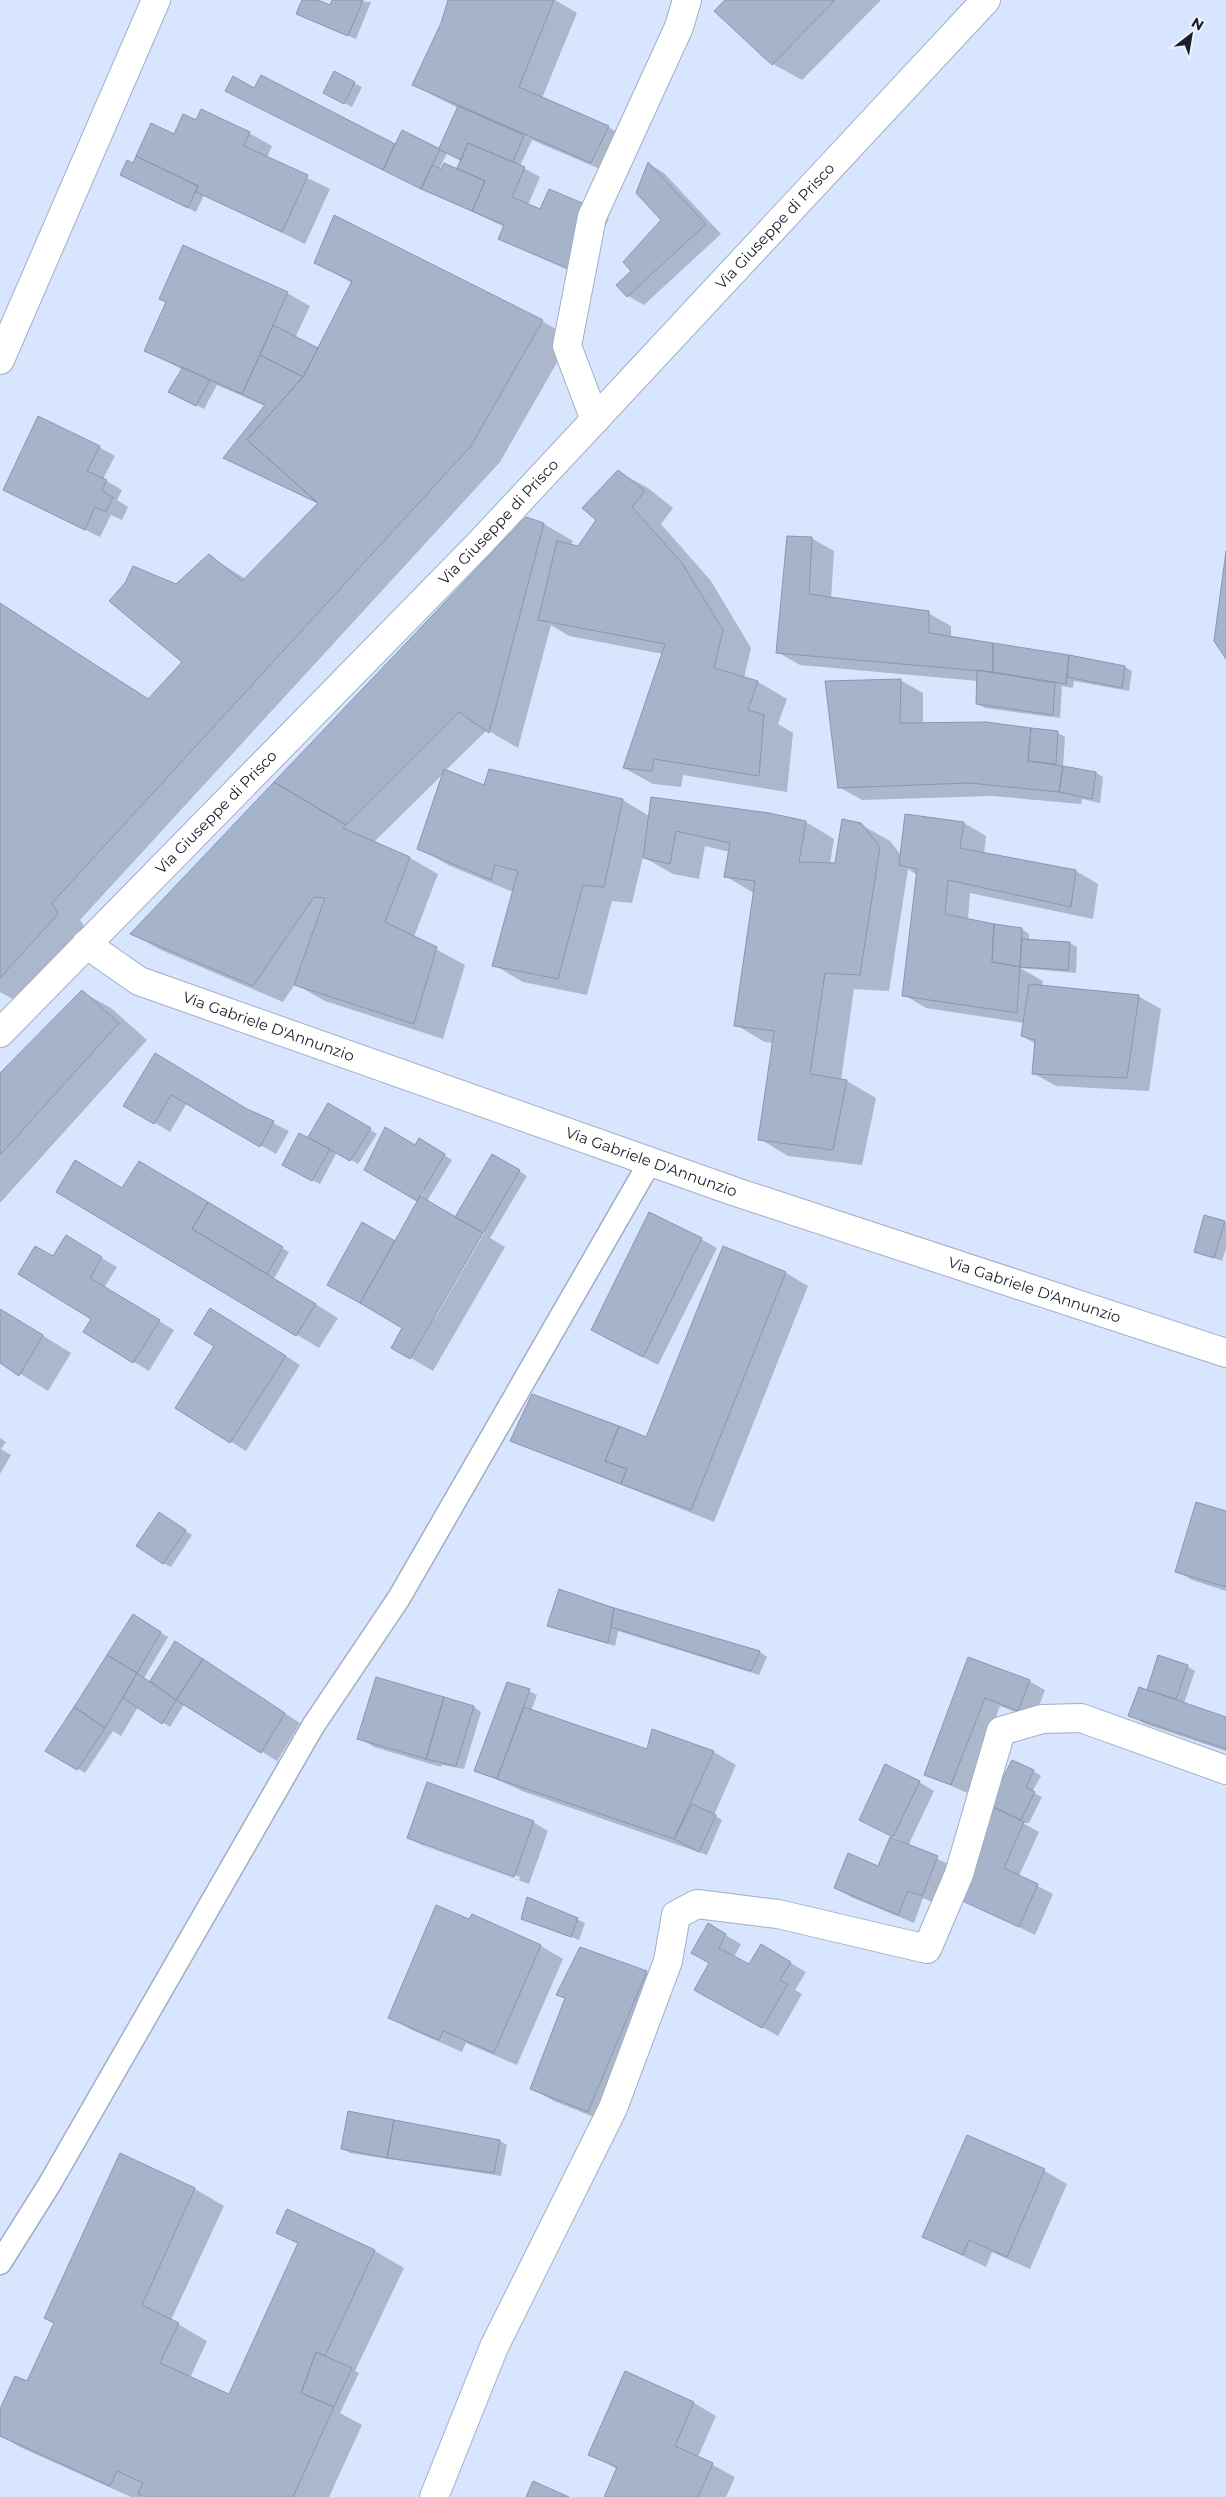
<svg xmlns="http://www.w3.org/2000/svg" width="1226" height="2497" viewBox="0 0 1226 2497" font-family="Montserrat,sans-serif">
	<rect width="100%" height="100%" fill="#d7e5fe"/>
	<path fill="#0003" fill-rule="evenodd" d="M303,0H315L331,6L334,0L371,2L356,39L298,14Z
		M450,0H555L577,13L542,98L608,127L631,140L614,175L532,140L520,166L540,177L528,205L541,211L593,210L609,218L584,277L500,238L505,227L391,174L234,95L255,89L261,77L396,146L439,149L458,108L413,85L442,23ZM447,153L462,160L463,172L439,170Z
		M727,0H881L802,80L773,64Z
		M354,83L362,87L352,107L332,97Z
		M197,121L249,133L272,146L267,158L330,189L305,244L204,195L196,212L129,179L133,165Z
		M649,164L664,173L721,234L644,305L628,296L618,285L633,271L663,220Z
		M316,263L542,321L571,338L500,462L80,920L87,931L20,1003L0,992V604L149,699L183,662L176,586L209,556L246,579L319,504L225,457L265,406L217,385L204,409L177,395L183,370L146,350L287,293L310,306L295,338L318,350L352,283Z
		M99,447L115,456L103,479L122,490L117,500L128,507L122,520L111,515L100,537L5,490Z
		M619,472L648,488L673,508L661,524L711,581L751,648L744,678L758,682L787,699L778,724L793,733L787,792L683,775L681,787L653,784L624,768L663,654L569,636L551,625L518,748L487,730L445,771L485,786L623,800L649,816L806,822L834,839L830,864H836L860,824L890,841L901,855L964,823L986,836L984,854L1076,871L1098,884L1093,919L970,893L968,920L1022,929L1029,934V940L1070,943L1077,947L1076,973L1020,968L1043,981L1042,987L1138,996L1161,1009L1149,1091L1056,1086L1033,1073L1036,1044L1022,1036L1024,1023L926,1008L904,995L917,875L908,869L889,991L854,989L841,1080L847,1081L876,1098L862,1165L788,1156L760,1139L774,1043L765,1042L736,1025L754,893L725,876L730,852L705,846L699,879L673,874L643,857L632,903L612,901L587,995L523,982L494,965L513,892L448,865L419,848L444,773L374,842L410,858L438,874L414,937L465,965L443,1039L325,1001L295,984L283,1002L161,950L132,934L527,519L544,524L573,541L571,546L578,547L597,520Z
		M811,538L834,551L831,599L928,613L951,626V638L1125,667L1132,671L1129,691L1074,681L1073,688L1062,686L1060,718L985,708L977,704L978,681L800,665L777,652Z
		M900,680L923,693V724L1058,733L1065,737L1063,767L1096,773L1103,777L1100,803L1082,799L1081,804L992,796L862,800L839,787Z
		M82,992L111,1008L147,1040L0,1203V1075Z
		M155,1055L249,1111L289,1131L276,1154L187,1103L170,1132L125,1105Z
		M329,1105L377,1134L358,1164L337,1152L320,1184L291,1169Z
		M427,1144L452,1160L427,1201L456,1218L493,1155L527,1176L490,1238L505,1247L433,1371L392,1347L404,1327L396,1242L424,1191L415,1146ZM482,1232H485L435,1318L433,1317Z
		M123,1189L230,1216L289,1252L274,1279L338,1318L319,1348L57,1191Z
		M1205,1217L1226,1223V1248L1222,1261L1195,1251Z
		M66,1237L117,1267L104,1288L174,1330L149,1371L85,1332L93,1318L54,1258Z
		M701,1239L717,1248L658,1365L608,1339Z
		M724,1247L786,1273L808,1286L714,1522L512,1441L647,1438Z
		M0,1309L71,1353L48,1391L0,1361Z
		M226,1318L300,1365L246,1451L177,1408L216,1346Z
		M0,1438L6,1442L1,1449L11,1455L0,1474Z
		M1226,1512V1591L1192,1580L1177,1571Z
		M166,1518L192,1535L171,1567L163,1563Z
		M560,1591L760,1652L767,1657L759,1675L618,1631L615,1646L556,1629L549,1625Z
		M141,1620L168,1637L144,1678L151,1682L175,1642L300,1723L277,1761L185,1703L170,1727L138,1707L121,1736L113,1731L85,1773L47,1751Z
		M969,1658L1029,1681L1045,1690L1034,1719L1000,1706L967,1793L926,1774Z
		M1187,1666L1195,1671L1184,1703L1226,1718V1751L1145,1724L1130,1715L1148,1691Z
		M377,1679L474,1707L481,1712L464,1769L442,1765L441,1767L374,1747L359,1738Z
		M529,1691L537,1695L531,1711L647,1751L653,1731L714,1752L736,1765L714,1815L722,1820L707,1855L522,1791L476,1770Z
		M1033,1771L1041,1776L1032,1792L1042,1797L1029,1823H1023L1039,1832L1019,1876L1053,1894L1035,1935L959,1898L995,1808L990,1805Z
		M919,1782L934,1791L908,1846L953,1866L937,1904L923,1898L914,1923L851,1897L836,1888L879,1867L904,1844L905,1843L876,1828Z
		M533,1822L548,1831L529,1884L424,1846L408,1838ZM423,1843L520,1877L519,1880L423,1845Z
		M528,1898L585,1923L579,1940L522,1918Z
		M472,1916L541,1946L563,1959L517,2065L466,2043L462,2052L412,2030L389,2017Z
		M708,1925L741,1944L734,1957L750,1966L761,1946L806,1972L795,1990L802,1994L778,2036L695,1989L711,1963Z
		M646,1972L669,1985L611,2124L554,2101L531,2088L566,1999L558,1994Z
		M967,2137L1045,2171L1067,2184L1030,2269L992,2252L986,2267L923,2237Z
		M500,2141L507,2145L501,2176L350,2153L343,2148Z
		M121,2155L195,2189L224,2206L171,2320L207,2341L190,2378L229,2396L299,2244L278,2232L287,2211L375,2251L404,2268L355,2371L359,2373L340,2413L362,2425L329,2497H146L142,2495L141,2497H131L20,2447L0,2435V2412L28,2383L55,2323Z
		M625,2373L694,2403L716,2416L698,2457L735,2477L726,2497H605L617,2469L590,2454Z"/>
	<path fill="#a5b3cb" stroke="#8997ae" d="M302,0H318L330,5L332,0H363L348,36L296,14Z
		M448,0H554L519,87L609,126L591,163L412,85L441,23Z
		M725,0H835L772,65L714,11Z
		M334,71L355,82L344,104L323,93Z
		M261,75L395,144L383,170L225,91L233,76L254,88Z
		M458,106L524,135L513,162L468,143L461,160L440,150L439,148Z
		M201,109L250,132L244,146L308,175L282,232L196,192L198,186L136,156L151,123L174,134L183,114L196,120Z
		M402,130L440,149L421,189L383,170Z
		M468,143L525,167L512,197L540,209L549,189L594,208L568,269L498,239L504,225L472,211L485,181L457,168Z
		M136,156L198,186L188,208L120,175L127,160L133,163Z
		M648,162L706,224L627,297L616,285L631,271L623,262L661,220L636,193Z
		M444,163L485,181L472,211L421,189L432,165L441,169Z
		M334,215L543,320L471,446L52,903L58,914L0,978V603L148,699L182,662L109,601L125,583L133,566L176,584L209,554L242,581L318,503L247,440L303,377L352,281L314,263Z
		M183,245L288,292L242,394L144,351L166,302L159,299Z
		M273,325L318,348L303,377L260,355Z
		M260,355L303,377L247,440L318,503L223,458L265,405L242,394Z
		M183,367L210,380L196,406L168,392Z
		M38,416L100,446L87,471L107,480L102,491L113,497L106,512L95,507L85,530L3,490Z
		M618,470L645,491L632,507L682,563L723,630L714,668L758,681L748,710L764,715L759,776L654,759L652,771L623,768L665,644L538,620L557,541L578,546L596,520L582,508Z
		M526,517L544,523L489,733L459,712L346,825L274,782Z
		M787,536L812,537L809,594L929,611V633L993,643V672L776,653Z
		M1226,551V659L1214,641Z
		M993,643L1069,655L1066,684L993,672Z
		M1069,655L1125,666L1122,688L1067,677Z
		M977,670L1055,683L1053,715L976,704Z
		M901,679L900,723L986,722L1031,728L1028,761L1063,766L1059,792L969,783L838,788L825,681Z
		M1031,728L1058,731L1056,764L1028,761Z
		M1063,766L1096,772L1092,799L1059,792Z
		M444,769L484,785L489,769L623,799L604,887L583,885L558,979L492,966L518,871L495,865L491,880L417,849Z
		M274,782L346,825L343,828L410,857L385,922L437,947L414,1024L294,985L325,898L314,897L253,986L130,934Z
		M651,797L769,813L806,821L799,862L835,863L842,819L861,823L880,847L860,975L825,973L810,1074L847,1080L833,1150L758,1140L774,1031L734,1026L755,881L724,877L730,843L676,831L670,864L643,858Z
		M905,814L964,822L960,848L1076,870L1071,907L948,880L945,914L994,924L992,962L1020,967L1017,1013L902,996L917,869L899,865Z
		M994,924L1022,928L1020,967L992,962Z
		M1022,939L1070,942L1068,970L1020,967Z
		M1029,984L1139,995L1127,1078L1032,1074L1035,1040L1021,1036Z
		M82,990L119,1023L0,1155V1073Z
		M155,1053L247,1109L274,1121L260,1147L171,1095L154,1124L123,1106Z
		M328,1103L371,1128L350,1161L308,1137Z
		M385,1127L415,1145L419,1138L445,1154L417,1201L364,1170Z
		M299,1133L330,1149L312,1181L282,1165Z
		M492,1154L520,1170L483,1233L455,1217Z
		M75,1160L122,1188L139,1161L208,1202L192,1229L316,1304L296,1336L56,1192Z
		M420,1196L483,1233L410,1359L391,1348L402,1328L360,1303Z
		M208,1202L283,1247L267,1274L192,1229Z
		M649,1212L702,1238L643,1357L591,1330Z
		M1204,1215L1225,1221L1214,1258L1194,1252Z
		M362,1222L395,1241L360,1303L327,1285Z
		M66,1235L102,1257L90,1278L160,1320L133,1363L83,1332L91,1319L18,1274L35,1246L53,1256Z
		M723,1246L786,1272L691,1510L621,1484L627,1469L605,1461L619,1426L646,1437Z
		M210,1308L286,1356L230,1443L175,1408L214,1346L194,1334Z
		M0,1309L43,1335L19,1376L0,1363Z
		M532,1394L619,1426L605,1461L627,1469L621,1484L510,1441Z
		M1196,1502L1226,1511V1587L1175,1572Z
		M159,1512L186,1530L163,1564L136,1546Z
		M559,1589L614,1608L608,1643L547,1626Z
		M614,1608L760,1651L751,1671L611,1627Z
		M133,1614L161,1632L137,1673L107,1655Z
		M175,1641L203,1659L176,1700L150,1681Z
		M107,1655L137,1673L105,1728L74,1707Z
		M1158,1655L1188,1665L1176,1699L1147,1690Z
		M968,1657L1030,1680L1018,1711L985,1698L951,1785L924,1775Z
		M203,1659L285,1713L261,1753L176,1700Z
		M137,1673L176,1700L162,1724L123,1698Z
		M376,1677L444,1697L426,1759L357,1739Z
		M507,1682L530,1689L497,1779L474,1771Z
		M1139,1687L1226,1717V1749L1128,1716Z
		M444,1697L474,1706L456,1766L426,1759Z
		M74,1707L105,1728L77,1770L45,1751Z
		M524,1707L647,1749L652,1729L714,1751L674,1839L497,1779Z
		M1012,1760L1034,1770L1026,1787L1035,1792L1021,1820L989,1805Z
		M885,1764L920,1781L893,1837L859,1820Z
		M427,1782L534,1821L514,1877L407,1838Z
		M692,1804L716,1815L699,1852L674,1839Z
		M989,1805L1024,1822L1004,1868L1038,1884L1019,1927L958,1899Z
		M890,1837L938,1856L922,1896L908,1891L898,1915L834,1888L848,1853L878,1866Z
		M527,1897L578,1918L571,1937L521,1919Z
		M436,1905L469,1919L472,1914L541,1945L494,2053L443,2031L439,2040L388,2018Z
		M708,1923L726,1934L719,1948L749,1964L761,1944L791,1962L780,1980L788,1984L762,2028L694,1990L709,1963L691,1953Z
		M580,1947L647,1971L588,2112L530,2089L565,1998L556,1995Z
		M348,2111L394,2120L387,2158L341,2149Z
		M394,2120L500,2140L494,2173L387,2158Z
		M967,2135L1045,2169L1007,2257L969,2240L963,2255L922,2237Z
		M120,2153L195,2188L142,2305L179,2323L160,2363L229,2394L298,2243L276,2233L287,2209L375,2250L325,2356L316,2352L301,2393L334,2407L293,2497H144L138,2494L143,2483L117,2471L110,2486L0,2436V2409L15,2376L27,2381L54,2323L44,2318Z
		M316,2352L352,2368L334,2407L301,2393Z
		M625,2371L694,2402L675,2446L713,2463L698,2497H604L617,2467L588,2455Z
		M533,2481L569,2497H526Z"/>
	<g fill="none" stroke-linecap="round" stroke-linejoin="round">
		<defs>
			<path id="service" d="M0,2263L49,2185L313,1726L399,1598L650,1162"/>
			<g id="minor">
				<path d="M0,360L156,0"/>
				<path d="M595,420L567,346L592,217L679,27L687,0"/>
				<path id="s1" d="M86,944L139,981L736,1192L1226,1353"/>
				<path d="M434,2497L494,2347L613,2108L668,1961L676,1915L697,1904L778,1914L927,1949L959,1874L1001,1731L1042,1719L1081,1718L1226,1770"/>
			</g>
			<g id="secondary">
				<path id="s2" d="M0,1033L480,543L986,0"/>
			</g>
		</defs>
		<use href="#service" stroke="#a0aec5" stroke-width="25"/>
		<use href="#minor" stroke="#a0aec5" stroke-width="30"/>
		<use href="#secondary" stroke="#a0aec5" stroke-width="30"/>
		<use href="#service" stroke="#fff" stroke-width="22"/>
		<use href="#minor" stroke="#fff" stroke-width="28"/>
		<use href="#secondary" stroke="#fff" stroke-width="28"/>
	</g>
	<g text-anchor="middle" stroke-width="5" stroke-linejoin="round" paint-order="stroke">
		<g font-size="15" fill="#191f27" stroke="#ecf2fc">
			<text dy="5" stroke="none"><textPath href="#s2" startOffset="1119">Via Giuseppe di Prisco</textPath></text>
			<text dy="5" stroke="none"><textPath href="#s2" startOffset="714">Via Giuseppe di Prisco</textPath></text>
			<text dy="5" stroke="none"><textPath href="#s2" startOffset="309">Via Giuseppe di Prisco</textPath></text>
			<text dy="5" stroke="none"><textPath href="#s1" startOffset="202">Via Gabriele D'Annunzio</textPath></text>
			<text dy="5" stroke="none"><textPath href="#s1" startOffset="608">Via Gabriele D'Annunzio</textPath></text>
			<text dy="5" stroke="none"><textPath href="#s1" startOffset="1012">Via Gabriele D'Annunzio</textPath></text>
		</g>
	</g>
	<g transform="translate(1191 35) rotate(31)" stroke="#ecf2fc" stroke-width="4" paint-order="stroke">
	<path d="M0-4L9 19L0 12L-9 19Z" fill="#191f27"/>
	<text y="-8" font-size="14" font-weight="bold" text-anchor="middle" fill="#191f27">N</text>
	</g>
</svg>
